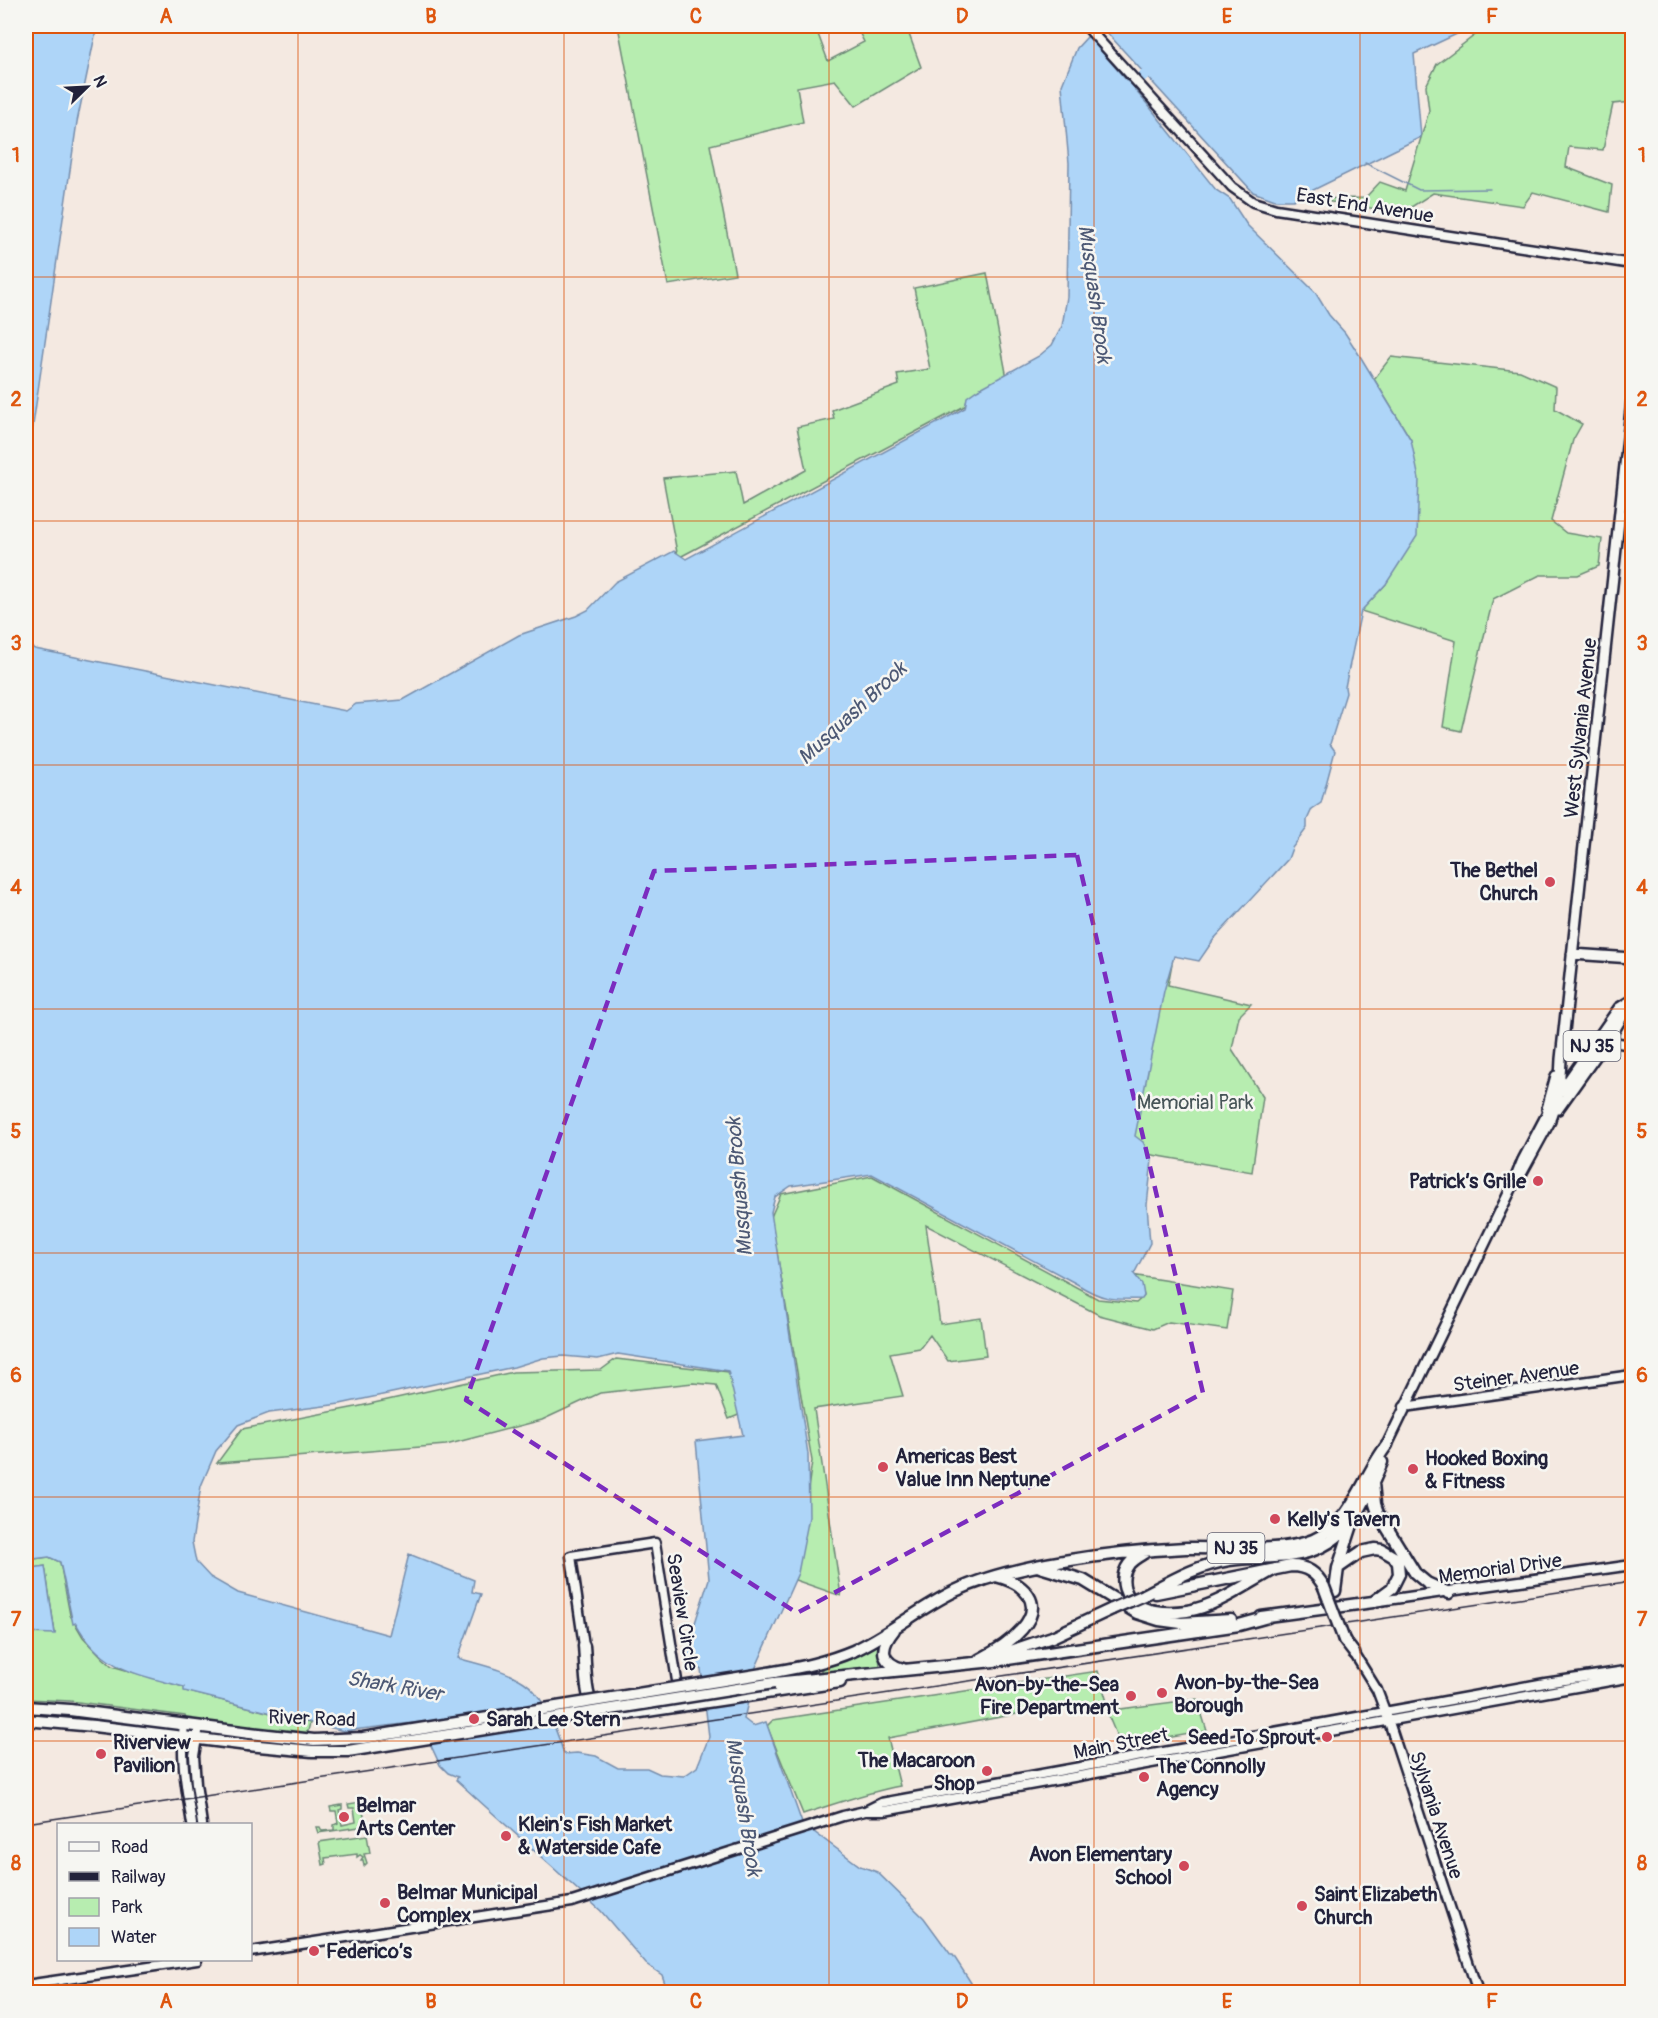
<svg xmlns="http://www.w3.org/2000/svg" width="1658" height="2018" viewBox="0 0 1658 2018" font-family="Pangolin,sans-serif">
	<rect width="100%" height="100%" fill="#f4e9e1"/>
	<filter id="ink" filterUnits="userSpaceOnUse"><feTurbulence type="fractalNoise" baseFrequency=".0167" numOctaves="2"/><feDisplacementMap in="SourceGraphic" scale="12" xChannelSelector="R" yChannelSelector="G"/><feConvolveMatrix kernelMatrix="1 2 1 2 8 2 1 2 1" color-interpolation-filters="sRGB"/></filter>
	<g filter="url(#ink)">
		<path fill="#b7edb0" stroke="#6c8876" stroke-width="1.5" d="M618,26H815L828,61L864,42L856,26H906L921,67L856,106L835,80L797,87L803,122L710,145L735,274L668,285Z
			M1487,26H1632V102L1613,104L1603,150L1569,147L1566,167L1612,185L1609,212L1533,192L1523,206L1433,193L1402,213L1312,199L1365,198L1380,182L1405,191L1429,111L1426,86L1437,64Z
			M987,273L1008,383L678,558L663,478L736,471L743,505L806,470L797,427L834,419L832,410L899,385L897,374L930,369L914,288Z
			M1391,357L1520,371L1556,387L1555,409L1582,424L1573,440L1551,521L1566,533L1602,539L1599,566L1578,575H1540L1493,599L1461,731L1443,727L1456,641L1361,611L1386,584L1411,440L1374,379Z
			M1173,958L1168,985L1251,1004L1239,1016L1232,1049L1263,1097L1252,1172L1147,1154L1129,1137L1156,990Z
			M872,1176L1098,1299L1136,1303L1144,1296L1141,1284L1131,1275L1233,1291L1227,1330L1169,1322L1153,1329L1099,1315L926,1225L940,1324L981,1318L986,1356L948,1361L930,1335L920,1348L890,1353L903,1396L814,1409L841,1596L795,1580L812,1461L771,1217L781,1194Z
			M616,1359L729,1372L741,1414L729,1419L716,1385L693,1383L600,1393L542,1420L446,1445L217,1463L242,1429L356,1407L513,1372L601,1370Z
			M49,1557L60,1562L70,1615L83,1637L103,1658L112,1666L184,1687L185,1691L310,1723L306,1739L187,1724L185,1716L70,1701L26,1699V1633H55L45,1566L26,1569V1560Z
			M878,1645L880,1666L821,1672V1669L858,1656Z
			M1098,1671L1107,1702L1120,1709L1197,1699L1207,1731L1121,1746L1103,1703L1059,1706L888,1738L900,1786C867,1792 835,1804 803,1814L767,1726L773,1720Z
			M361,1802L366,1826L318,1833L316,1827H320L322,1831L334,1830V1825L338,1823L336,1811H331L330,1807L342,1805V1809L339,1810L342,1825L356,1822L354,1808H349L348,1804Z
			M367,1835L370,1853L364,1854L367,1863L364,1866L363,1860H361L363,1857L360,1855L357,1857V1854L325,1858L326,1864L323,1865L319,1842Z"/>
		<path fill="#aed5f8" stroke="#768dac" stroke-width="1.5" fill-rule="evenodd" d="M26,26H97L77,122L26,473Z
			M1101,26H1474L1414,54L1421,137L1293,200H1275L1253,192Z
			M1088,36L1148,105L1216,190L1230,199L1247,225L1315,292L1329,315L1345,333L1360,356L1411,440L1419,479L1417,536L1386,584L1361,611L1345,687L1346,693L1330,744L1335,751L1321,803L1312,809L1307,820V828L1292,848L1288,859L1214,939L1199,961L1174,956L1164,991L1135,1136L1143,1142L1152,1160L1147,1205L1150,1243L1134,1274L1142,1284L1144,1296L1142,1299C1112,1300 1102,1300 1077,1284L872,1174L791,1186L775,1197L771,1212L808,1454L809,1517L798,1573L756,1667L744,1719L753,1726L766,1722L802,1823L860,1866L877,1872L924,1918L951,1955H953L977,1992H668L662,1975L646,1964L601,1911L456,1780L458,1777L448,1773L440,1765L420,1722L344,1731L184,1691V1687C137,1674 101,1670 76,1623L73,1624L60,1562L49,1557L26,1560V645L35,649L346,711L356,704L403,700L519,635L576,616L588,610L615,582L674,551L686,559L965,408L967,397L977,390L1039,356L1052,345L1062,326L1067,297L1069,163L1062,85L1077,48ZM618,1354L728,1371L743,1435L696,1441L709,1579L687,1648L691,1670L701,1669L709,1737L697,1767L684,1776L660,1774L647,1768H618L596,1756L577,1753L564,1754C557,1731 544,1695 524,1682C504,1669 480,1665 458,1658L481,1594L472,1592L474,1580L409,1554L389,1635L238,1593L210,1577L196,1562L192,1542L201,1486L216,1451L238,1425L269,1413L340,1404L514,1367L543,1358L563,1356L598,1359Z
			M45,1566L55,1634L26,1633V1569Z"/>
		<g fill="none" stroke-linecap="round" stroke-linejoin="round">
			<path stroke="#768dac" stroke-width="1.5" d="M1365,163L1419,190L1490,189"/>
			<path stroke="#aed5f8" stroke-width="10" d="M1129,88L1156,65"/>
			<defs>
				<path id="secondary" d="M1086,26L1232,187L1253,202L1276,209L1632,264
					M1607,1038L1619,1043L1632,1045
					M1404,1407L1632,1375
					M1373,1602L1632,1565
					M584,1646L571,1556L655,1543L678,1687
					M1354,1653L1377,1690L1388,1719L1478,1992
					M184,1724C180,1757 187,1792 192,1824
					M199,1726L194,1756L196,1784L202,1824
					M868,1811H884L1632,1677
					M250,1952L572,1902L843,1816L865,1811L881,1803L1545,1683L1632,1670
					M26,1985L197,1960"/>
				<path id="primary" d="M1572,954L1632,958
					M1561,1091L1619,1008L1632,1000
					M1547,1109L1556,1076
					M1558,1109L1615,1029L1632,1000
					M1548,1124C1558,1101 1560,1085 1561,1059L1632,400
					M1521,1174L1550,1121
					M1387,1445L1512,1187L1523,1160L1552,1105"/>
				<path id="highway" d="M1373,1483L1375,1504L1378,1513L1415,1573L1427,1583L1449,1593
					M1144,1553C1139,1556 1133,1559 1129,1564C1118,1579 1124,1599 1141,1607C1155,1613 1172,1613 1187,1611C1216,1607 1250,1582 1275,1569
					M1040,1567L1083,1580L1137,1613L1159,1620L1181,1623L1231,1620
					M1335,1591L1338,1568L1352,1525
					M1156,1593L1291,1566C1306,1566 1317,1573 1324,1587
					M1144,1595C1171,1581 1198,1565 1229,1560C1248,1557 1268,1558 1288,1556C1346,1550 1362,1509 1382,1462
					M1261,1617L1373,1602L1392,1588L1399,1574L1398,1563L1394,1557L1382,1550L1375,1549L1361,1552L1338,1568
					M894,1630C880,1647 879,1662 903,1669
					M1344,1640L1354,1653
					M584,1646C586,1663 583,1704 600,1714C604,1716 609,1716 614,1716L840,1682
					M1002,1654L1052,1637L1112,1609
					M979,1660C1002,1648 1058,1614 1018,1585C1011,1580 1003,1578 996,1576
					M774,1672C802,1667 827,1662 853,1651C889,1635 919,1608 955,1591C989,1575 1027,1567 1064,1561C1105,1554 1145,1550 1186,1548C1223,1547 1279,1554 1313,1540C1353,1523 1362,1477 1387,1445
					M774,1683L994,1661L1239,1625L1268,1617
					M26,1707L70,1710L250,1733
					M26,1720L94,1726L248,1745"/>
			</defs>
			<use href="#secondary" stroke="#22223b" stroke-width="13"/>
			<use href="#primary" stroke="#22223b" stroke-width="14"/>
			<use href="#highway" stroke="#22223b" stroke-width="15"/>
			<use href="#secondary" stroke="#f6f6f2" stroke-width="8"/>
			<use href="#primary" stroke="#f6f6f2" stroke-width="9"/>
			<use href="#highway" stroke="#f6f6f2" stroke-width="10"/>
			<path stroke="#22223b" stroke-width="1.5" d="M26,1823L1632,1581"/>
			<defs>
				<path id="highway-bridge" d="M1324,1587L1344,1640
					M1112,1609L1144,1595
					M250,1733L314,1740L363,1738L774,1672
					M248,1745L312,1751H348L774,1683"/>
			</defs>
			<use href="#highway-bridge" stroke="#22223b" stroke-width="15" stroke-linecap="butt"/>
			<use href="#highway-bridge" stroke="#f6f6f2" stroke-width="10"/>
		</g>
	</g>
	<path fill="none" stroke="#7b2cbf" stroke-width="4.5" stroke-dasharray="12 8" stroke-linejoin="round" d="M1077,855L1203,1393L797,1613L466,1400L654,871Z"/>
	<path fill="none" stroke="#de560e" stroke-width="1.5" stroke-opacity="0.55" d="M298,26V1992M564,26V1992M829,26V1992M1094,26V1992M1360,26V1992M26,277H1632M26,521H1632M26,765H1632M26,1009H1632M26,1253H1632M26,1497H1632M26,1741H1632"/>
	<g fill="#d1495b" stroke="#f6f6f2" stroke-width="2">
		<circle cx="1550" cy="882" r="6"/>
		<circle cx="1538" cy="1181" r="6"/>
		<circle cx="883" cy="1467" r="6"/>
		<circle cx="1413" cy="1469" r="6"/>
		<circle cx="1275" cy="1519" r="6"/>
		<circle cx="1162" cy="1693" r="6"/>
		<circle cx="1131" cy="1696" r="6"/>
		<circle cx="474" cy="1719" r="6"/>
		<circle cx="1327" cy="1737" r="6"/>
		<circle cx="101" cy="1754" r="6"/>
		<circle cx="987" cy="1771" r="6"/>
		<circle cx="1144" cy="1777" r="6"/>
		<circle cx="344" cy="1817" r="6"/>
		<circle cx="506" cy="1836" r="6"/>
		<circle cx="1184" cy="1866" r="6"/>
		<circle cx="385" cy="1903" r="6"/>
		<circle cx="1302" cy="1906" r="6"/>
		<circle cx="314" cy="1951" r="6"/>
	</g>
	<g text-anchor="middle" stroke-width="5" stroke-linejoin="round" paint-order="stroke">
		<g fill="#f6f6f2" stroke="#626272" stroke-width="1.5">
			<rect x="1563.5" y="1031" width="57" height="30" rx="4.5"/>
			<rect x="1207.5" y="1533" width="57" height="30" rx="4.5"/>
		</g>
		<g font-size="18" font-weight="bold" fill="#22223b">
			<text x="1592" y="1052">NJ 35</text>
			<text x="1236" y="1554">NJ 35</text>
		</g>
		<g font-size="20" fill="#22223b" stroke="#f6f6f2">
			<text transform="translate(1365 205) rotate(9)" y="7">East End Avenue</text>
			<text transform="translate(1580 728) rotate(-84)" y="7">West Sylvania Avenue</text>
			<text transform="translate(1516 1376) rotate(-8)" y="7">Steiner Avenue</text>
			<text transform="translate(1500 1568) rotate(-8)" y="7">Memorial Drive</text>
			<text transform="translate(683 1612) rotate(81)" y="7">Seaview Circle</text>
			<text transform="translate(312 1718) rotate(2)" y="7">River Road</text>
			<text transform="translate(1121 1743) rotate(-11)" y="7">Main Street</text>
			<text transform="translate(1437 1815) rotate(72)" y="7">Sylvania Avenue</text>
		</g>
		<g font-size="20" font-weight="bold" fill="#22223b" stroke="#f6f6f2" text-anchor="start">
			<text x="1538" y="877" text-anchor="end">The Bethel<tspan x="1538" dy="23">Church</tspan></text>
			<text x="1526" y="1188" text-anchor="end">Patrick’s Grille</text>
			<text x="895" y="1463">Americas Best<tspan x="895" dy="23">Value Inn Neptune</tspan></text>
			<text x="1425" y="1465">Hooked Boxing<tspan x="1425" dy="23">&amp; Fitness</tspan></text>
			<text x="1287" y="1526">Kelly's Tavern</text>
			<text x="1174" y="1689">Avon-by-the-Sea<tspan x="1174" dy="23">Borough</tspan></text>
			<text x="1119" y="1691" text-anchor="end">Avon-by-the-Sea<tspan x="1119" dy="23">Fire Department</tspan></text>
			<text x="486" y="1726">Sarah Lee Stern</text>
			<text x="1315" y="1744" text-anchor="end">Seed To Sprout</text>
			<text x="113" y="1749">Riverview<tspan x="113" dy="23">Pavilion</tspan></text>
			<text x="975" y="1767" text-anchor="end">The Macaroon<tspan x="975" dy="23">Shop</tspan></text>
			<text x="1156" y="1773">The Connolly<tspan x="1156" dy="23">Agency</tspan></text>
			<text x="356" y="1812">Belmar<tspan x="356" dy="23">Arts Center</tspan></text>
			<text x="518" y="1831">Klein's Fish Market<tspan x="518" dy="23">&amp; Waterside Cafe</tspan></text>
			<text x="1172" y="1861" text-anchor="end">Avon Elementary<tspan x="1172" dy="23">School</tspan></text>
			<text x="397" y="1899">Belmar Municipal<tspan x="397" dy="23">Complex</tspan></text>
			<text x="1314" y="1901">Saint Elizabeth<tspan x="1314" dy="23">Church</tspan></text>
			<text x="326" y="1958">Federico’s</text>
		</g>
		<g font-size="20" fill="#475558" stroke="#f6f6f2">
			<text x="1195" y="1109">Memorial Park</text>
		</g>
		<g font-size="21" font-style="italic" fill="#4c5874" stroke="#f6f6f2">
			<text transform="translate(1095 294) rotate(82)" y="7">Musquash Brook</text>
			<text transform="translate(852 713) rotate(-43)" y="7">Musquash Brook</text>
			<text transform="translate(739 1187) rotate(-95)" y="7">Musquash Brook</text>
			<text transform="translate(395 1686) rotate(10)" y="7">Shark River</text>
			<text transform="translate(744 1807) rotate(81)" y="7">Musquash Brook</text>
		</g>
	</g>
	<rect width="1658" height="2018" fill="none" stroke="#f6f6f2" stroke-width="66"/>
	<rect x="57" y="1823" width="195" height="138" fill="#f6f6f2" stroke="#a1a1a9" stroke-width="1.5"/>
	<rect x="69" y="1842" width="30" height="9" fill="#f6f6f2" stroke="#a1a1a9" stroke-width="1.5"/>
	<text x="111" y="1853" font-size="18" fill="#22223b">Road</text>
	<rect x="69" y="1872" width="30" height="9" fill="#22223b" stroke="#a1a1a9" stroke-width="1.5"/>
	<text x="111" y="1883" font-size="18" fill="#22223b">Railway</text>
	<rect x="69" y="1898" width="30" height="18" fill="#b7edb0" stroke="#a1a1a9" stroke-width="1.5"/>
	<text x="111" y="1913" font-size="18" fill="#22223b">Park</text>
	<rect x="69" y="1928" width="30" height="18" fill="#aed5f8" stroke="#a1a1a9" stroke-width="1.5"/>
	<text x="111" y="1943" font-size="18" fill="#22223b">Water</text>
	<g transform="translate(87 87) rotate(66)" stroke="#f6f6f2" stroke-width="4.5" paint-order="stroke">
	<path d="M0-4.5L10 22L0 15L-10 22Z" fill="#22223b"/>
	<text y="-9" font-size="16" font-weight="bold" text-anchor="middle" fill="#22223b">N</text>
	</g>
	<rect x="33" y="33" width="1592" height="1952" fill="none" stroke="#de560e" stroke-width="2"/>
	<g font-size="20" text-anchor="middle" font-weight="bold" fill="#de560e">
		<text x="166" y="23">A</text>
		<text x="431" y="23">B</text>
		<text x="696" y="23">C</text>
		<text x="962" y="23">D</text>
		<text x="1227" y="23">E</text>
		<text x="1492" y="23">F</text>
		<text x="16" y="162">1</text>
		<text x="1642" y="162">1</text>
		<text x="16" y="406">2</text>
		<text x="1642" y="406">2</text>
		<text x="16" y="650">3</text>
		<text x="1642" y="650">3</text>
		<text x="16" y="894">4</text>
		<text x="1642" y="894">4</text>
		<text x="16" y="1138">5</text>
		<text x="1642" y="1138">5</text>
		<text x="16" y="1382">6</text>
		<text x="1642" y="1382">6</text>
		<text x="16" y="1626">7</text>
		<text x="1642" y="1626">7</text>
		<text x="16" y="1870">8</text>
		<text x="1642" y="1870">8</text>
		<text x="166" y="2008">A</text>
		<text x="431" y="2008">B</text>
		<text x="696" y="2008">C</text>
		<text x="962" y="2008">D</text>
		<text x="1227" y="2008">E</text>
		<text x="1492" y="2008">F</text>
	</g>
</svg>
